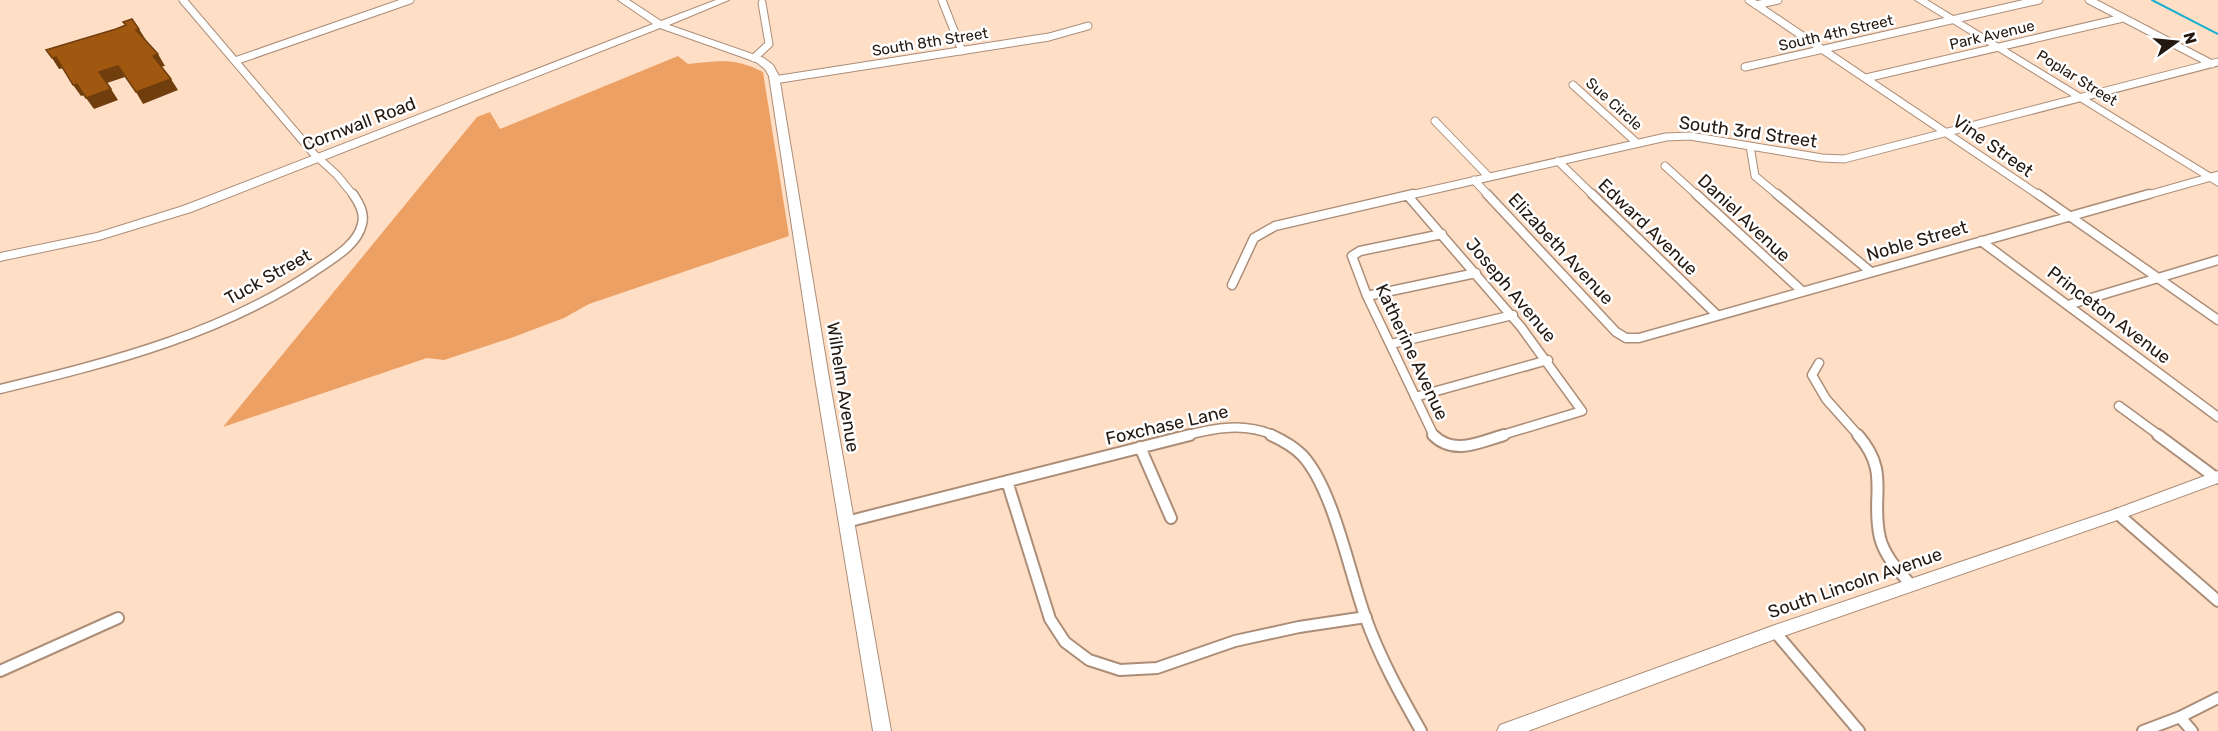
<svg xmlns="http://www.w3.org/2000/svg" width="2218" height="731" viewBox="0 0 2218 731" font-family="Rubik,sans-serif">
	<rect width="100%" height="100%" fill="#ffdec6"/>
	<path fill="#eda063" d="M678,56L688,64C719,61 734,57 763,72L789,236L589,304L564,318L511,338L444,360L427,358L223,427L477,117L490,112L500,129Z"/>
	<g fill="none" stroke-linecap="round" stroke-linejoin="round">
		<path stroke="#19b0d0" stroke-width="2" d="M2152,0L2218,34"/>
		<defs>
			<path id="street-far2" d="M183,0L314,154L337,175L354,196
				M942,0L962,51
				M1749,0L2040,196
				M2089,0L2212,64
				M1756,5L1778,0
				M754,58L769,44L762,3
				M235,61L410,0
				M1745,67L2039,0
				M1866,78L2123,18
				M774,80L1049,37L1088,26
				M1573,85L1637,143
				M1435,121L1489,177
				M1750,146L1755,176L1779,196
				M1558,161L1594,196
				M1665,166L1698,196
				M1474,180L1489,196
				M1406,196L1666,137L1690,136L1822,158L1844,159L2218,62
				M2144,196L2218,175"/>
			<path id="street-far1" d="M1487,194L1616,332L1626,338H1639L2149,194
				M1592,194L1717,315
				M1696,194L1802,291
				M1777,194L1871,272
				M2038,194L2218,320
				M1408,196L1521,327L1582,411L1499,436
				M1981,241L2218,417
				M1232,285L1254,238L1275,226L1413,194
				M1367,296L1476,273
				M2068,305L2218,260
				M1391,344L1513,315
				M1819,363L1812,375L1826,399L1859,436
				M0,389C112,362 227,333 322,266C337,256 358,243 362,224C365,213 359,203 353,194
				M1415,397L1548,360
				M2119,406L2160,436
				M1184,436C1214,428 1245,422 1275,436
				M1434,436L1367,296L1352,256L1360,251L1442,234"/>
			<path id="street" d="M1271,435C1282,440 1293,446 1302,455C1333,488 1349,571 1365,616C1379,656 1400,694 1421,731
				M1433,435C1454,456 1480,442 1504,435
				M1858,435C1891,473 1870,496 1880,538C1885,557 1899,571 1911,585
				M2158,435L2216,478
				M1140,447L1171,518
				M1007,481L1050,619L1065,642L1089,660L1120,670L1157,668L1235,641L1299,627L1366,617
				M2118,514L2218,601
				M846,522L1190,435
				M1775,632L1859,731
				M0,671L118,618
				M2180,717L2192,731
				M2143,731L2180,717L2218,698"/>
			<path id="secondary" d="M618,0H629L661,21L716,0H729L669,25L764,58L773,65L779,76L829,378L891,731H873L815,378L769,76L765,69L756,62L660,28L191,212L99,240L0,261V253L97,233L183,206L653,24Z
				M1915,0H1927L2218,178V186Z
				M2218,471V483L2123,518L1778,638L1528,731H1497L1500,725L1775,625L2113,510Z"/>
		</defs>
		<use href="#street-far2" stroke="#ac8d77" stroke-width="9"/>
		<use href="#street-far1" stroke="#ac8d77" stroke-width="11"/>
		<use href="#street" stroke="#ac8d77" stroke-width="14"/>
		<use href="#secondary" stroke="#ac8d77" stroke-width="2"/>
		<use href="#street-far2" stroke="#fff" stroke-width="7"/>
		<use href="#street-far1" stroke="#fff" stroke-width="8"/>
		<use href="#street" stroke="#fff" stroke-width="10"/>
		<use href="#secondary" fill="#fff" fill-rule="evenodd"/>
	</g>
	<path fill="#703e0c" d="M139,29L146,40L136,30Z
		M158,54L165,66L160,67L153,56Z
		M56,57L64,68L59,69L52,58Z
		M118,66L125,77L107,83L99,72Z
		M171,79L178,90L143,104L136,92Z
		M77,84L85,95L81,96L73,85Z
		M111,89L118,100L94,109L86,98Z"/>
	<path fill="#a05811" stroke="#703e0c" stroke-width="1.5" d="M132,19L139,29L136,30L158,54L153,56L171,79L136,92L118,66L99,72L111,89L86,98L77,84L73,85L56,57L52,58L46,50L116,29L126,25L123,22Z"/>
	<g text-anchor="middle" stroke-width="5" stroke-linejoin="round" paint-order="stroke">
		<g font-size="15" fill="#241910" stroke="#fff">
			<text transform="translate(1836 33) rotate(-13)" y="5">South 4th Street</text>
			<text transform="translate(1992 35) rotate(-13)" y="5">Park Avenue</text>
			<text transform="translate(930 42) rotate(-9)" y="5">South 8th Street</text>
			<text transform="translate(2077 78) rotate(32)" y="5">Poplar Street</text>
			<text transform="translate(1614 104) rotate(42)" y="5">Sue Circle</text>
		</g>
		<g font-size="18" fill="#241910" stroke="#fff">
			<text transform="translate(359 124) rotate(-21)" y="6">Cornwall Road</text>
			<text transform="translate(1748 132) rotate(8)" y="6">South 3rd Street</text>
			<text transform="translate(1993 146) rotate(35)" y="6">Vine Street</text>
			<text transform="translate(1744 218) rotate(43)" y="6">Daniel Avenue</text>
			<text transform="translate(1648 227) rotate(44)" y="6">Edward Avenue</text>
			<text transform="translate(1917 241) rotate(-16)" y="6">Noble Street</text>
			<text transform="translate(1561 249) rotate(47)" y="6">Elizabeth Avenue</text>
			<text transform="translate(268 277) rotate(-29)" y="6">Tuck Street</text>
			<text transform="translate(1511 290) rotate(50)" y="6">Joseph Avenue</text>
			<text transform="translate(2109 315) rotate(37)" y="6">Princeton Avenue</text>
			<text transform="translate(1412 352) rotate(65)" y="6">Katherine Avenue</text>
			<text transform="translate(843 387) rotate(81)" y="6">Wilhelm Avenue</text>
			<text transform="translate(1167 425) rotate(-13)" y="6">Foxchase Lane</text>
			<text transform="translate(1855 583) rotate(-19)" y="6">South Lincoln Avenue</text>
		</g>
	</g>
	<g transform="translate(2176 42) rotate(75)" stroke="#ffffff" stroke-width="4.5" paint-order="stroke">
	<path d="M0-4.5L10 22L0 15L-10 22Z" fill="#241910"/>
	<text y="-9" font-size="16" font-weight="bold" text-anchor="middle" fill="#241910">N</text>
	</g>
</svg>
